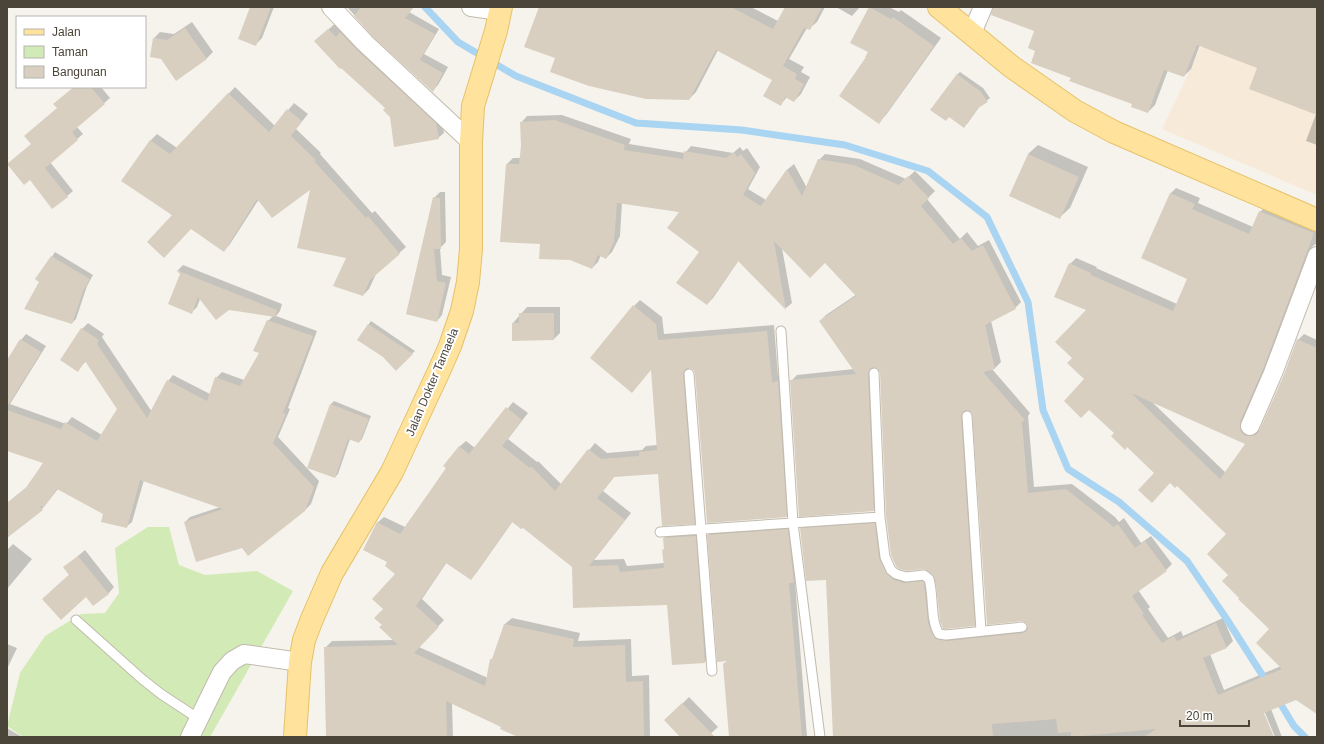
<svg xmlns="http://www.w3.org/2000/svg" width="1324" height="744" viewBox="0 0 1324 744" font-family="Helvetica,sans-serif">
	<rect width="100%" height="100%" fill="#f6f3ec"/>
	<path fill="#f7ead8" d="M1220,7H1317V195L1162,129Z"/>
	<path fill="#d2eab5" d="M148,527H169L179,565L205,575L257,571L293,591L210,737H23L7,726L20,673L45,636L81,614L105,613L119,593L115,548Z"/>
	<path fill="#0003" fill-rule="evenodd" d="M251,7H274L262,38L256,44Z
		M347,7H413L409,12L439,29L424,54L448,67L438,85L433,90L373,35Z
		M540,7H751L778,21L786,7H825L817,22L809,29L807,28L789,59L804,67L801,72L810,77L801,94L794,101L787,97L781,104L773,79L718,50L696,92L689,99L556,58Z
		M836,7H860L852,16Z
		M871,7H889L899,12L901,10L941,38L886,115L879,122L870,51Z
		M998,7H1317V145L1306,141L1316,114L1258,67L1200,45L1191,69L1184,76L1168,70L1155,105L1148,112L1133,104L1072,77L1037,50L1036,30Z
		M339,20L441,118L444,133L438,138L390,116L386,108L321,36Z
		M192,22L213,52L206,59L154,38L160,32L174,34Z
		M960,72L983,88L990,98L980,106L967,124L957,75Z
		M74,87H101L110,98L77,127L83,134L50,162L73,191L53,208L32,144L25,136L58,108L60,99Z
		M235,87L275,126L294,103L308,114L296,129L321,153L320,154L372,213L375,211L406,247L376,274L369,289L363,295L348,257L311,187L259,199L230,244L224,251L123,181L151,140L157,134L177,148Z
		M562,115L631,139L629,144L685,153L691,146L733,153L740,147L743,151L747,148L760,167L748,189L766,200L788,169L794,164L807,188L819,160L825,154L860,159L906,179L915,171L935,191L927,199L960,239L967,232L978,246L989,240L1021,302L1015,308L991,321L1001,362L995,368L992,369L1030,413L1028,416L1034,487L1072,484L1115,517L1119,522L1124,518L1141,543L1151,536L1172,564L1166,570L1138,590L1150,607L1148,609L1168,638L1181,631L1183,636L1223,618L1233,641L1227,647L1210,654L1224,690L1281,666L1270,629L1240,598L1230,575L1227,534L1177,485L1155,473L1115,433L1073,358L1087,310L1070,264L1076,258L1097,267L1096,268L1177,304L1189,279L1170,194L1176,188L1200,198L1198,203L1253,227L1260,212L1266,206L1317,226L1316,238L1317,243L1313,246L1269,362L1252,430L1258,431L1261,430L1284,378L1298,340L1304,334L1317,340V714L1296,699L1271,709L1282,737H1275L1263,708L1261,709L1273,737H834L827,579L801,529L807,523L881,518L885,552L893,568L900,574L929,576L941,633L953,635L1028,627L973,412L967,410L980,619L974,625L937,585L881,372L878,367H874L879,504L873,510L791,381L797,375L854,369L820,321L826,315L857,294L825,261L782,248L792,303L786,308L739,260L713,298L707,304L701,252L680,212L622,202L620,236L612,252L606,258L601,255L598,262L592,268L541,243L502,241L507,164L513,158H521V123L527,116ZM1152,402L1247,444L1226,473Z
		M1038,145L1088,167L1070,208L1060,217L1028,154Z
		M440,192H445L446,242L440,248L442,275L451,277L442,315L437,321L407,314L434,198Z
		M55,252L93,275L87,286L76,319L72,323L41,281L37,279Z
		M183,265L282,304L280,311L276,316L317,331L288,408L290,409L278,437L319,481L311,504L305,510L242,546L185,522L190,517L220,507L144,480L132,522L126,527L105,513L58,489L42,509L7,513V503L28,486L45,463L7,449V362L21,340L26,334L46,346L10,404L66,424L72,417L102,435L118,409L86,361L78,370L82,329L88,323L104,334L102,337L152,412L168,381L173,375L210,394L216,378L222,372L244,380L260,353L268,321L273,316L200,299L197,307L192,312L181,274L178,270Z
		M640,300L662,317L664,334L774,325L778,376L784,375L793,510L786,516L694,370L689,367L700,516L694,523L659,473L615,476L603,491L631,513L594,560L624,559L627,566L664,563V538L670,532L702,530L711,655L705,662L668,604L573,566L523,527L513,521L477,572L471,579L447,562L422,599L444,620L419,647L488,678L491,660L494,657L505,624L512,618L580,633L578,641L631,639L632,676L649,675L650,737H521L502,726L452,703L453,737H327L325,648L332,641L394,640L383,625L385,609L397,574L389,562L377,523L384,517L405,527L447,468L459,447L466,441L475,448L513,402L528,413L508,439L537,462L538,461L561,484L595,443L607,453L642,450L646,446L657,445L652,368L634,306Z
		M527,307H560V333L554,339L513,323Z
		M371,321L415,351L396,369L384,356L358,340Z
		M334,401L371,416L362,439L359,442L350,439L338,474L335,477L331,404Z
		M793,524L799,576L795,581L807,737H730V660L708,535L714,530Z
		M13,544L32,559L7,589V550Z
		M85,550L114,587L108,594L50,592L70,574L64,568Z
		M7,644L17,648L7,669Z
		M689,697L718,727L707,737H681L672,714Z
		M7,728L22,737H7Z"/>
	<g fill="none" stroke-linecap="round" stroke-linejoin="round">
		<path stroke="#a9d4f2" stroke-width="7" d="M425,7L458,42L516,76L636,123L742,130L845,145L928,171L987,217L1028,302L1043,410L1068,469L1119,502L1187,561L1226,618L1268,684
			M1277,698L1294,726L1305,737"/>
	</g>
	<path fill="#d8cfc1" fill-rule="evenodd" d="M250,7H271L256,46L238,39Z
		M361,7H414L405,18L435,34L420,60L443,73L433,92L372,36L354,16Z
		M539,7H731L773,29L785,7H822L810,30L804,28L783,66L797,74L795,79L804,84L794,102L785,97L781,106L763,96L772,80L716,50L689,100L646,99L589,86L550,72L555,58L524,47Z
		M869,7L891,19L893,17L934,46L879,124L839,96L866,57H865L868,52L850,43Z
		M993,7H1317V115L1249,89L1257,68L1197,45L1184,77L1164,70L1148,113L1131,107L1132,104L1069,81L1071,78L1031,63L1035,51L1028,48L1034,31L991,15Z
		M185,28L207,59L176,81L161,59L150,57L153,38L167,40Z
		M328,29L336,37L340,32L358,51L436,123L439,139L394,147L390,117L383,110L385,108L341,68L340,69L314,41Z
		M957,74L980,91L988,102L978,108L964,128L949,117L946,121L930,110Z
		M74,87H91L105,104L72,132L78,140L45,168L68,197L52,209L30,180L24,185L7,164L31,144L24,136L57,108L53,104Z
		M228,93L269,132L287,109L302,121L291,136L316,160L314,161L366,218L368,216L400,254L370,280L363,296L333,286L346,258L297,248L310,190L272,218L257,199L224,252L191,229L164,258L147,242L172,215L121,181L150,140L170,154Z
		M555,120L625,145L624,150L683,159L684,151L726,158L734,152L737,157L741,154L755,173L743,195L761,206L787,169L802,196L818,159L854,165L899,185L908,176L929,198L921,206L953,244L961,238L972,251L983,245L1016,309L985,325L995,369L983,372L1025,420L1022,422L1028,493L1066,489L1109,523L1113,527L1118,524L1135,548L1145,541L1167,571L1132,596L1144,614L1142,615L1162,643L1174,636L1177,641L1216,623L1227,648L1203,658L1218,695L1282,669L1256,643L1269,629L1238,599L1239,598L1222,581L1228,575L1207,554L1226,534L1177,486L1175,488L1170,483L1152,503L1138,490L1154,473L1127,447L1125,450L1111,436L1114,433L1089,410L1081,418L1064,401L1084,379L1067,363L1072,358L1055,342L1086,310L1054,297L1069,263L1091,273V275L1173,311L1187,279L1141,258L1170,193L1195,204L1192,209L1249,234L1259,211L1314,233L1263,369L1240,422V427L1241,432L1246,436H1252L1256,435L1259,431L1283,377L1297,339L1317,348V714L1296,700L1264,713L1274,737H1144L1156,729L1071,737V732L1058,733L1056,719L992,724L993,737H833L826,580L806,581L800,528L875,523L879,558L887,574L894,580L904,583L922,581L924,582L928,623L931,631L936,639L947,641L1023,633L1028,629L1027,624L1022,621L987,625L972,413L966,410L962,413L961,416L975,626L946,629H943L940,621L936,585L933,575L924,569L907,571L899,569L896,566L891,555L886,516L880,373L877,368H871L868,373L874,511L799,517L790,380L856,374L819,321L856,296L825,263L810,278L774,241L786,310L738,261L707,305L676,283L699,252L667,228L679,212L617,203L614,242L606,259L598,255L592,269L570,260L539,259L540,244L500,242L506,164H519L521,146L520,122ZM1131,393L1245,444L1220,479Z
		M1028,154L1079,177L1060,219L1009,196Z
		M433,197L440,198L441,249H434L437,281L446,283L437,322L406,314Z
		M51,256L90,279L83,291L72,324L24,309L39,282L35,279Z
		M176,270L277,310L275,317L229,310L216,320L198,297L192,314L168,304L180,274Z
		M633,305L656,324L658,340L767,331L772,382L778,381L787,517L707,523L695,374L694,370L689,368L685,369L683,374L695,524L662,526L658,474L614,477L597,498L625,520L589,566L618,565L620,572L664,568L662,549L664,550L663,538L696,536L705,663L672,665L667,605L573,608L572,567L523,528L521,529L512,522L471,580L446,563L416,606L439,627L414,653L485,686L490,659H492L504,624L574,639L573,647L625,645L626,682L643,681L644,737H518L500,729L501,727L446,701L447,737H326L324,647L398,645L379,627L382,625L374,618L383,609L372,599L395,574L385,566L387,562L363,550L377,522L400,534L446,468L443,466L459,446L469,454L506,407L522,420L502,446L530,468L531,466L555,491L588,449L601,459L639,456V452L657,450L651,370L632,393L590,358Z
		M519,313H554V340L512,341V323H519Z
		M267,320L313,336L283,413L286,414L273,443L314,487L305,511L248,556L242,548L196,562L184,522L223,509L140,480L127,528L101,522L103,514L57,489L44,507L39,506L43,510L7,538V503L25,489L43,463L7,451V410L61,429L65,422L97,441L117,409L85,361L78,372L60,360L81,328L99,340L97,344L147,418L167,380L207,401L215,377L240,386L259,353L253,351Z
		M368,324L413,354L396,371L383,357L357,340Z
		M20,339L41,352L7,407V360Z
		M330,404L369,419L359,443L348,439L335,478L307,468Z
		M788,529L794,583H789L802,737H729L723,664L727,661L717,662L707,535Z
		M78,556L109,594L93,606L86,597L61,620L42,599L69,575L63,567Z
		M682,703L715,737H680L664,720Z"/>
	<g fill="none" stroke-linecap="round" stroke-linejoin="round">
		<defs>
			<path id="service" d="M781,331L793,523L820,737
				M874,373L880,517L885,557L891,570L896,574L906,577L924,575L929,579C934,596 930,620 939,634L946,635L1022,627
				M689,374L712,671
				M967,416L981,631
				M660,532L880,517
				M76,620L142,679L161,694L199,719"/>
			<path id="minor" d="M331,7L365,43L471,142
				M471,7L500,11
				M972,33L983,7
				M1250,426L1273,373L1317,256
				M190,737L216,684L222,672L232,661L244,654L300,662"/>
			<path id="primary" d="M939,7L1012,67L1075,111L1114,132L1317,220
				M295,737L300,662L304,640L312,619L332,573L392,472L439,371L450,346L462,311L468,282L471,249V142L473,106L496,31L501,7"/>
		</defs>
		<use href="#service" stroke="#c2bbae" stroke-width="11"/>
		<use href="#minor" stroke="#c2bbae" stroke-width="20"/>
		<use href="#primary" stroke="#e6c16a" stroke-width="24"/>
		<use href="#service" stroke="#fff" stroke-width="9"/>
		<use href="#minor" stroke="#fff" stroke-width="18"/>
		<use href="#primary" stroke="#ffe39c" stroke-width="22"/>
	</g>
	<g text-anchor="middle" stroke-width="4" stroke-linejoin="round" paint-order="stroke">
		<g font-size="12" fill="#4b4439" stroke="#fff">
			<text transform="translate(432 382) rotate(-67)" y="4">Jalan Dokter Tamaela</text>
		</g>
	</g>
	<rect width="1324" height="744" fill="none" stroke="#4b4439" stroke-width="16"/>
	<rect x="16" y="16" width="130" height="72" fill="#ffffff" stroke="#b7b4b0"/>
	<rect x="24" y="29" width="20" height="6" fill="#ffe39c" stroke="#b7b4b0"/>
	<text x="52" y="36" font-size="12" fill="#4b4439">Jalan</text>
	<rect x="24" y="46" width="20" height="12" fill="#d2eab5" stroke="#b7b4b0"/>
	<text x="52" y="56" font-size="12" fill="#4b4439">Taman</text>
	<rect x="24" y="66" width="20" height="12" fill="#d8cfc1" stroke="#b7b4b0"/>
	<text x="52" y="76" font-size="12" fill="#4b4439">Bangunan</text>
	<path d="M1180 720v6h69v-6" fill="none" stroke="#4b4439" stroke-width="2"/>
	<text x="1186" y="720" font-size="12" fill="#4b4439" stroke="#ffffff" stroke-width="3" paint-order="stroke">20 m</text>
</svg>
